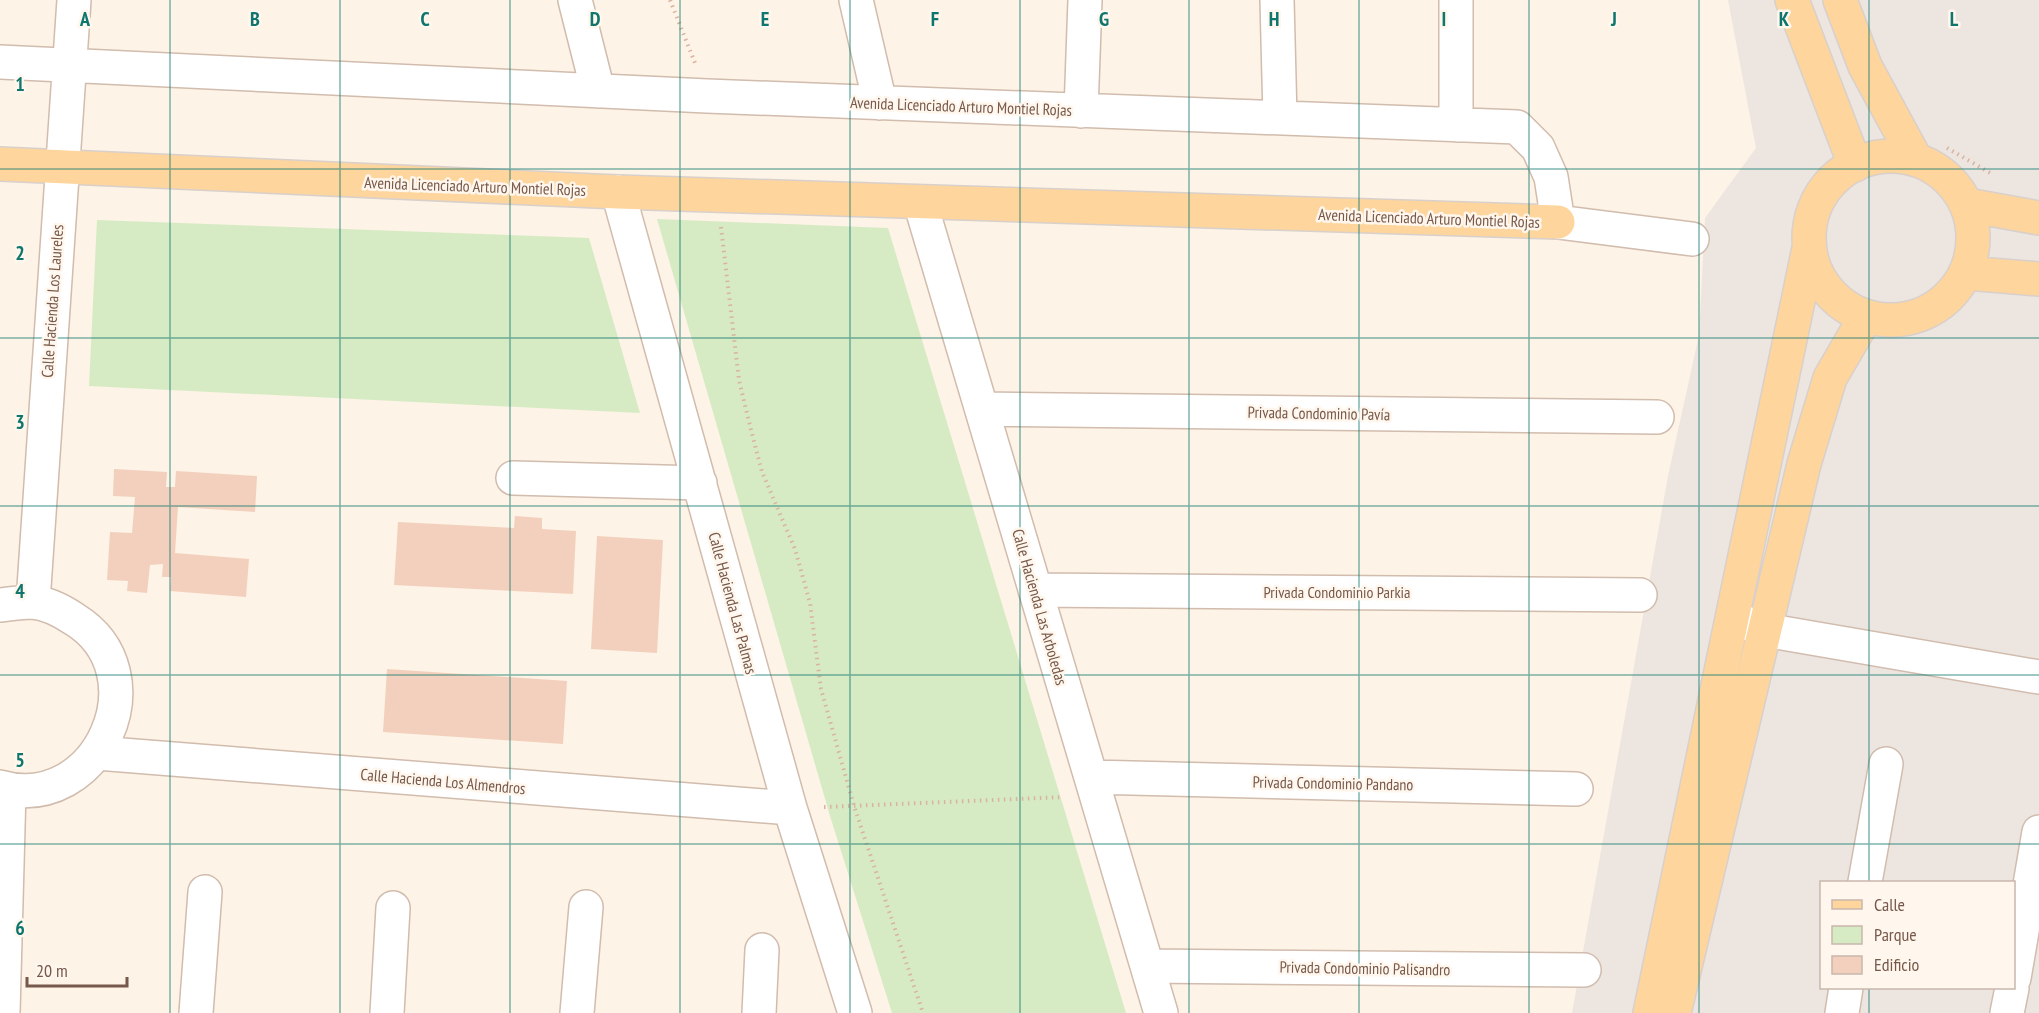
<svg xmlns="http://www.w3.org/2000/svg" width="2039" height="1013" viewBox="0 0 2039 1013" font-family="'PT Sans Narrow',sans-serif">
	<rect width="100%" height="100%" fill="#fdf3e6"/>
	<path fill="#ede6e0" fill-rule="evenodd" d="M1728,0H2039V1013H1572L1668,476L1699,335L1705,218L1756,148ZM1822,882H2014V988H1822Z"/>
	<path fill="#d6ebc4" d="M657,219L888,228L1126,1013H892L830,816Z
		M97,220L589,238L640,413L89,386Z"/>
	<path fill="#f3d0bd" d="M114,469L167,472L166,487H175L176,471L257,476L255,512L178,507L175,553L249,559L246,597L170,591L171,577H162L163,564L150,565L147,593L127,591L128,581L107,580L110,532L132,533L135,497L113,496Z
		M515,516L542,518V529L576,531L573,594L394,585L398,522L514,528Z
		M597,536L663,540L657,653L591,649Z
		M387,669L567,681L563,744L383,732Z"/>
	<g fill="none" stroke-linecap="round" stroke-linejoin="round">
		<defs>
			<path id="minor" d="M575,0L598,91
				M856,0L880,103
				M1277,0L1280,118
				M0,62L707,96L1517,127L1538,148L1551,177L1558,222L1692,239
				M1081,111L1085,0
				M1456,125V0
				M618,192L790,808L855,1013
				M920,202L1161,1013
				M982,409L1657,417
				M513,478L700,483
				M1035,590L1640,595
				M33,602L74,0
				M0,605C10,604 22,602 32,602C47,603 62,611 74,619C162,673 98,815 0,787
				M1738,620L1765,630L2039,677
				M97,753L790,808
				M1091,777L1576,789
				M1865,882L1886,764
				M1147,966L1584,970
				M2014,978L2039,832
				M3,1013L9,790
				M196,1013L205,892
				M387,1013L393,908
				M577,1013L586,907
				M759,1013L762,950
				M1842,1013L1846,988
				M2007,1013L2012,988"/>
			<path id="major" d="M1792,0L1855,165
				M1840,0L1865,66L1916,160
				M1809 238a82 82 0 1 1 164 0a82 82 0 1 1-164 0Z
				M0,164L618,192L1558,222
				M1967,205L2039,218
				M1966,273L2039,279
				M1650,1013L1809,248
				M1674,1013L1804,464L1830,378L1866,316"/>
		</defs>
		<use href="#minor" stroke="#d1bcae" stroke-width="36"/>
		<use href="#major" stroke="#d9d0cc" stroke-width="36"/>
		<path stroke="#d9b39f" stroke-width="4" stroke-dasharray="1.5 4.5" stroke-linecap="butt" d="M670,0L695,63
			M1947,148L1992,174
			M721,227L739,380L750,426L762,472L795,549L810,603L821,689L854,806L923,1013
			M824,807L1063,797"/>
		<use href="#minor" stroke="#fff" stroke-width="33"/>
		<use href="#major" stroke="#fdd59d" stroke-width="33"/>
	</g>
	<path fill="none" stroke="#0f766e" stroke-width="1.5" stroke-opacity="0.55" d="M170,0V1013M340,0V1013M510,0V1013M680,0V1013M850,0V1013M1020,0V1013M1189,0V1013M1359,0V1013M1529,0V1013M1699,0V1013M1869,0V882M0,169H2039M0,338H2039M0,506H2039M0,675H2039M0,844H2039M1869,988V1013"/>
	<g text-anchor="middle" stroke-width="5" stroke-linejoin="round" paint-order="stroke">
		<g font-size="16" fill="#77584a" stroke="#fff7ed">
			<text transform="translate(961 106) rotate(2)" y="6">Avenida Licenciado Arturo Montiel Rojas</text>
			<text transform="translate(475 186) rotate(2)" y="6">Avenida Licenciado Arturo Montiel Rojas</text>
			<text transform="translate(1429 218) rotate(2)" y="6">Avenida Licenciado Arturo Montiel Rojas</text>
			<text transform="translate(52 301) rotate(-86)" y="6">Calle Hacienda Los Laureles</text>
			<text transform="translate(1319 413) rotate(1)" y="6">Privada Condominio Pavía</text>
			<text x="1337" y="598">Privada Condominio Parkia</text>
			<text transform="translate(733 603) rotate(75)" y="6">Calle Hacienda Las Palmas</text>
			<text transform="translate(1040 607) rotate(74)" y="6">Calle Hacienda Las Arboledas</text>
			<text transform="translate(443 781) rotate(5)" y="6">Calle Hacienda Los Almendros</text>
			<text transform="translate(1333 783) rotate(1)" y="6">Privada Condominio Pandano</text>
			<text transform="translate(1365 968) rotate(1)" y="6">Privada Condominio Palisandro</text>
		</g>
	</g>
	<g font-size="20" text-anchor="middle" font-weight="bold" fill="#0f766e" stroke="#fff7ed" stroke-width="5" stroke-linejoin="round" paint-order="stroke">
		<text x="85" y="26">A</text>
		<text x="255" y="26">B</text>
		<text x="425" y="26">C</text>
		<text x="595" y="26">D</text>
		<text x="765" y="26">E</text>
		<text x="935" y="26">F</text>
		<text x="1104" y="26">G</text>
		<text x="1274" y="26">H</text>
		<text x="1444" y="26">I</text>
		<text x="1614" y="26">J</text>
		<text x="1784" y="26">K</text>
		<text x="1954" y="26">L</text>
		<text x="20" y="91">1</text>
		<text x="20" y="260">2</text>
		<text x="20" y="429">3</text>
		<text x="20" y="598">4</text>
		<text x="20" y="767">5</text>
		<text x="20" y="935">6</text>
	</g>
	<rect x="1820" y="881" width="195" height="108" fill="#fff7ed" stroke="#c9b7ac" stroke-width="1.5"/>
	<rect x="1832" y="900" width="30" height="9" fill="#fdd59d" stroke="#c9b7ac" stroke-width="1.5"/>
	<text x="1874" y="911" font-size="18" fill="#77584a">Calle</text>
	<rect x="1832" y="926" width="30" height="18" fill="#d6ebc4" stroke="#c9b7ac" stroke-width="1.5"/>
	<text x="1874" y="941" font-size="18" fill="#77584a">Parque</text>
	<rect x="1832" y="956" width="30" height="18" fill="#f3d0bd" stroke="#c9b7ac" stroke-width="1.5"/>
	<text x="1874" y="971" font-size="18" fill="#77584a">Edificio</text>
	<path d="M27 977v9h100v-9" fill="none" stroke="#77584a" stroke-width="3"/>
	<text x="36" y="977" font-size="18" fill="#77584a" stroke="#fff7ed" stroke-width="4.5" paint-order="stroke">20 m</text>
</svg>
